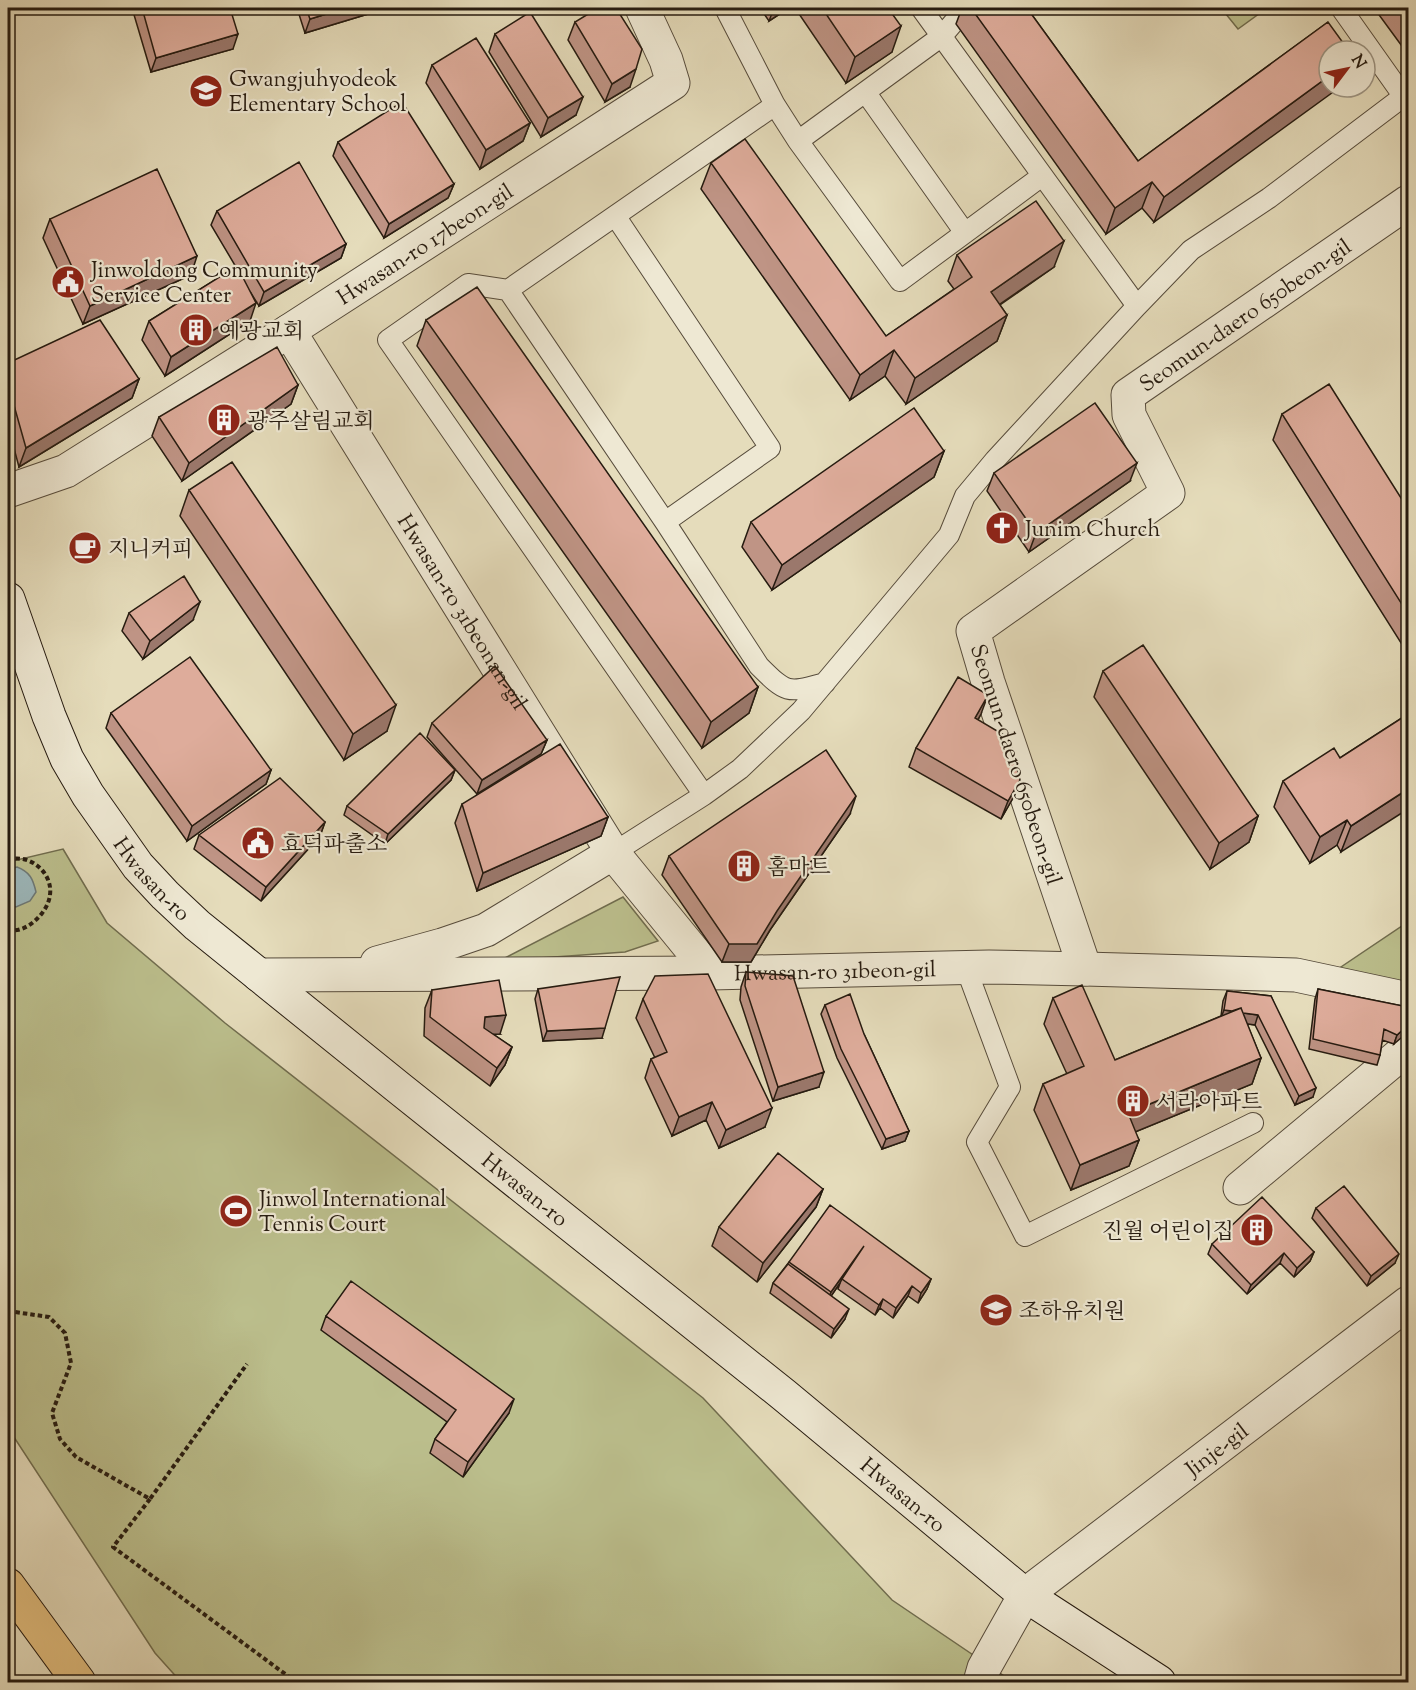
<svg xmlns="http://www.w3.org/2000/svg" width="1416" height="1690" viewBox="0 0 1416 1690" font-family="'Sorts Mill Goudy','Noto Serif KR',serif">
	<rect width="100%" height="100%" fill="#e5dcbb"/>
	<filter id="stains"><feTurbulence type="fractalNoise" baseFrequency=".00333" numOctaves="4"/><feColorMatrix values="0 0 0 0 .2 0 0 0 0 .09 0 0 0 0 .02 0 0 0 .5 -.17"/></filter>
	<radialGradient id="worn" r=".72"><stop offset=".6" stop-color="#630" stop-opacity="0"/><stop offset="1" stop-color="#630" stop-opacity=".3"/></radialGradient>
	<path fill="#bbbe8c" stroke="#706c4e" stroke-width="1.5" d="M1221,8H1267L1238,29Z
		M63,849L107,923L225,1023L703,1398L892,1600L1013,1682H181L155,1653L8,1428V862Z
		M623,897L658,941L625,952L499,961Z
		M1408,922V986L1332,973Z"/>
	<path fill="#9cb8bc" stroke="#6d7977" stroke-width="1.5" d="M17,867C30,872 33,879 36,892L30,901L16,907L8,904V869Z"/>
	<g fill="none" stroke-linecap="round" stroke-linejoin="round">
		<defs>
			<path id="service" d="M725,8L775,105L798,141L900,281L1042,176
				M921,8L1137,306
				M1341,8L1404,97
				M866,93L965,233
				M798,141L942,36L966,8
				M616,217L770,448L665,522
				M508,290L665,522L759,666C787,694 787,693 825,683
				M704,795L388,340L468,284L508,290L775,105
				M613,853L704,795L740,769L801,711L949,535L965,496L995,460L1137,306L1191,250L1269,198L1408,93
				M966,968L1010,1087L977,1142L1025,1236L1253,1123"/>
			<g id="minor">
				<path id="s1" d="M289,331L613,853L711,973"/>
				<path id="s2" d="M8,491L66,471L289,331L673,83L666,60L642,8"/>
				<path d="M377,963L442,945L486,930L613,853"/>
				<path id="s3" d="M1085,969L988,682L973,631L1168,493L1129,415L1128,395L1408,202"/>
				<path id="s4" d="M259,975L711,973L989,967L1085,969L1296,975L1408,999"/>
				<path d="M1240,1188L1408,1048"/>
				<path id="s5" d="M980,1682L984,1668L1025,1595L1408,1303"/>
			</g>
			<g id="secondary">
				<path id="s6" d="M8,599L49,716L67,759L88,795L138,866L165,895L197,925L399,1088L784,1395L1025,1595L1159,1682"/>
			</g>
			<path id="trunk" d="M8,1585L79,1682"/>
		</defs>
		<use href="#service" stroke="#564b3b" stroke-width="22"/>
		<use href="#minor" stroke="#564b3b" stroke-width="35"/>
		<use href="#secondary" stroke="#261b10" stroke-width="35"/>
		<use href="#trunk" stroke="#261b10" stroke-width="35"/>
		<path stroke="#261b10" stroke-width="4" stroke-dasharray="4.5 3" stroke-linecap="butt" d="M8,860C29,853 53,872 50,895C48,913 26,934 8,930
			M8,1311L49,1317L65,1333L71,1363L52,1413L60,1439L76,1457L150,1499L247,1364
			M150,1499L113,1547L296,1682"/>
		<use href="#service" stroke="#eee8d3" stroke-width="20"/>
		<use href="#minor" stroke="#eee8d3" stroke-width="33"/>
		<use href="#secondary" stroke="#eee8d3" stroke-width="33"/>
		<use href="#trunk" stroke="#e2be7e" stroke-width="33"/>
	</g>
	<path fill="#bf9485" stroke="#261b10" stroke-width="1.5" d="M132,8H230L233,49L151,72Z
		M297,8H388L305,33Z
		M760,8H789L769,21Z
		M795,8H888L892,52L846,83Z
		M962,8H1027L1138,161L1328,22L1154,222L1142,208L1106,234L956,24Z
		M1374,8H1408V51L1407,53Z
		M575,22L630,87L605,102L568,40Z
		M495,34L576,115L541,137L489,52Z
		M432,65L530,123L523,141L480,169L426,83Z
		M338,142L454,184L448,198L384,238L333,156Z
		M711,163L886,336L954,289L948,281L957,255L1054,267L1000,305L1007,315L997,341L906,404L885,376L850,400L701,189Z
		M217,211L346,244L341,258L259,306L251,293L250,321L165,376L142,340L149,321L236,267L211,225Z
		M50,219L191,275L83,324L43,238Z
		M426,320L758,687L749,713L702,748L417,346Z
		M8,363L139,379L132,398L19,467L8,426Z
		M298,385L291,404L182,481L152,436L159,417Z
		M1282,414L1408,509V654L1273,440Z
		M944,451L934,477L772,590L742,547L751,522Z
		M994,473L1130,481L1029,552L987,491Z
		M189,490L387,731L344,760L180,516Z
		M129,613L193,620L143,659L122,631Z
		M1103,671L1258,816L1249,842L1210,869L1094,697Z
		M111,713L271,770L266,784L187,841L106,728Z
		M981,714L978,720L1013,798L1001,819L909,767L916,748Z
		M1408,714L1341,852L1337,845L1310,863L1274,807L1283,781L1340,758Z
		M432,723L547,740L541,754L477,794L427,737Z
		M455,770L451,780L385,844L344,815L347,806Z
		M462,804L608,817L601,836L477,891L455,823Z
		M850,814L770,930L751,962H722L662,875L669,856Z
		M325,822L320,836L261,901L194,849L199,835Z
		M746,972L819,1087L773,1101L740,1000L741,987Z
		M538,989L602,1038L543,1041L535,999Z
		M1318,989L1408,1007L1394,1044L1382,1040L1380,1055L1377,1065L1309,1049L1315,999Z
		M432,990L500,1034H493L512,1047L505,1065L490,1086L424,1036L425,1008Z
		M1227,991L1271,996L1313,1097L1295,1105L1255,1025L1247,1024L1261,1058L1252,1084L1135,1132L1139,1140L1129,1166L1071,1190L1034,1110L1043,1084L1067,1074L1044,1024L1053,998L1115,1060L1221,1016L1223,1001Z
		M643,999L765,1127L719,1148L706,1120L672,1136L645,1078L651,1059L655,1058L636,1018Z
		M825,1005L864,1034L909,1131L905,1141L882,1149L837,1058L821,1014Z
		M823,1189L816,1207L757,1282L712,1246L719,1227Z
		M1316,1208L1395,1263L1367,1286L1312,1218Z
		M1212,1244L1314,1252L1310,1261L1294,1277L1280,1263L1247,1294L1208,1254Z
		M789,1262L931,1279L927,1289L918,1303L908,1296L893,1318L880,1308L875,1315L838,1289L840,1283L831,1296L845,1319L831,1338L770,1293L773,1283Z
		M326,1316L509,1413L463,1477L430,1453L435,1439L447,1422L321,1330Z"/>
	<path fill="#9b786c" stroke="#261b10" stroke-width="1.5" d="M346,8H388L305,33L310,19Z
		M774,8H789L769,21Z
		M901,26L892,52L846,83L855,57Z
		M238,34L233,49L151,72L156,58Z
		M636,69L630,87L605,102L612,84Z
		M1329,76V87H1340L1154,222L1164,197Z
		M583,97L576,115L541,137L548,118Z
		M530,123L523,141L480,169L486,150Z
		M1152,182L1142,208L1106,234L1115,208Z
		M454,184L448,198L384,238L389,224Z
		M1064,241L1054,267L981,317L991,292Z
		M346,244L341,258L259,306L264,292Z
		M197,256L191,275L83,324L90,306Z
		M256,303L250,321L165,376L171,357Z
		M1007,315L997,341L906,404L915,378Z
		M894,350L885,376L850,400L860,375Z
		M139,379L132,398L19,467L26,448Z
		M298,385L291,404L182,481L189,463Z
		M944,451L934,477L772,590L782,565Z
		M1137,463L1130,481L1029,552L1036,533Z
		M200,602L193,620L143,659L150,641Z
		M758,687L749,713L702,748L711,722Z
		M988,695L981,714L968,737L975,718Z
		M396,705L387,731L344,760L353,734Z
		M547,740L541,754L477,794L482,780Z
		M271,770L266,784L187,841L192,826Z
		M455,770L451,780L385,844L388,834Z
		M1020,780L1013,798L1001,819L1008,801Z
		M1408,789V809L1341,852L1351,826Z
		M856,796L850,814L770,930L751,962H722L729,944Z
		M1258,816L1249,842L1210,869L1219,843Z
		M608,817L601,836L477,891L483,873Z
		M1347,820L1337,845L1310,863L1320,837Z
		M325,822L320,836L261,901L266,887Z
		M1224,1010L1258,1015L1255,1025L1220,1020Z
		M506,1015L500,1034L479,1035L485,1017Z
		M1408,1025V1032L1394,1044L1397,1035Z
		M605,1028L602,1038L543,1041L547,1031Z
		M512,1047L505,1065L490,1086L497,1068Z
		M1261,1058L1252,1084L1118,1139L1128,1113Z
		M824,1072L819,1087L773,1101L778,1087Z
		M1316,1088L1313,1097L1295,1105L1299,1096Z
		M712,1102L706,1120L672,1136L679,1117Z
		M772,1108L765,1127L719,1148L726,1130Z
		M909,1131L905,1141L882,1149L886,1139Z
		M1139,1140L1129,1166L1071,1190L1080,1165Z
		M823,1189L816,1207L757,1282L763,1263Z
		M864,1246L842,1279L840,1283L827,1302L831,1292Z
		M1314,1252L1310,1261L1294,1277L1297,1268Z
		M1284,1253L1280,1263L1247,1294L1251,1285Z
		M1399,1254L1395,1263L1367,1286L1371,1276Z
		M931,1279L927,1289L918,1303L921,1293Z
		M912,1286L908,1296L893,1318L896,1308Z
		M883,1299L880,1308L875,1315L879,1305Z
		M849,1309L845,1319L831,1338L834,1329Z
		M514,1399L509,1413L463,1477L468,1462Z"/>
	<path fill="#deac9b" stroke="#261b10" stroke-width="1.5" d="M142,8H230L238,34L156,58Z
		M306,8H346L310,19Z
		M598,8H616L642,49L636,69L612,84L575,22Z
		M822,8H888L901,26L855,57Z
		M971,8H1027L1138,161L1328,22L1349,51H1329V76L1164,197L1152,182L1115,208Z
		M1402,8H1408V17Z
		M530,12L583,97L548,118L495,34Z
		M476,38L530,123L486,150L432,65Z
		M402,102L454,184L389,224L338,142Z
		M745,139L886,336L972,277L957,255L1036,201L1064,241L991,292L1007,315L915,378L894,350L860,375L711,163Z
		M299,162L346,244L264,292L217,211Z
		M157,169L197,256L90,306L50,219Z
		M237,266L256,303L171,357L149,321Z
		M477,287L758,687L711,722L426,320Z
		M100,320L139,379L26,448L8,384V363Z
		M277,347L298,385L189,463L159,417Z
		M1329,384L1408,509V614L1282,414Z
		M1095,403L1137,463L1036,533L994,473Z
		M914,408L944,451L782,565L751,522Z
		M232,462L396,705L353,734L189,490Z
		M184,576L200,602L150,641L129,613Z
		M1143,645L1258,816L1219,843L1103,671Z
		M190,657L271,770L192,826L111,713Z
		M495,666L547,740L482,780L432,723Z
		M958,677L988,695L975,718L1009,738L1020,780L1008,801L916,748Z
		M1408,714V789L1351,826L1347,820L1320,837L1283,781L1334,748L1340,758Z
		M420,733L455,770L388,834L347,806Z
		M560,744L608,817L483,873L462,804Z
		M826,750L856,796L777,911L757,944H729L669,856Z
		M280,778L325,822L266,887L199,835Z
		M746,972L793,976L824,1072L778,1087L745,986Z
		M708,974L772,1108L726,1130L712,1102L679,1117L651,1059L667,1052L643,999L655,976Z
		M620,977L605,1028L547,1031L538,989Z
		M499,980L506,1015L485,1017L484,1028L512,1047L497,1068L430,1017L432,990Z
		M1082,985L1115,1060L1241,1008L1261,1058L1128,1113L1139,1140L1080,1165L1043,1084L1084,1066L1053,998Z
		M1318,989L1408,1007V1025L1397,1035L1384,1029L1380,1055L1313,1039Z
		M1227,991L1271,996L1316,1088L1299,1096L1258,1015L1243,1013L1241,1008L1232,1011L1224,1010Z
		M850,994L864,1034L909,1131L886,1139L841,1049L825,1005Z
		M778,1153L823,1189L763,1263L719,1227Z
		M1344,1186L1399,1254L1371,1276L1316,1208Z
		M1262,1197L1314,1252L1297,1268L1284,1253L1251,1285L1212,1244Z
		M830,1205L931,1279L921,1293L912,1286L896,1308L883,1299L879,1305L842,1279L864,1246L831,1292L789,1262Z
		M788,1264L849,1309L834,1329L773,1283Z
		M351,1281L514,1399L468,1462L435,1439L456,1410L326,1316Z"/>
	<defs>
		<symbol id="school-disc" viewBox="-11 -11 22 22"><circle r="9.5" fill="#8f2418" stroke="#eee8d3"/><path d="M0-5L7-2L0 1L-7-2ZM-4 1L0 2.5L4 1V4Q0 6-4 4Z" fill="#fff"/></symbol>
		<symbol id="civic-disc" viewBox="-11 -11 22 22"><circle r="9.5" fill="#8f2418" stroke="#eee8d3"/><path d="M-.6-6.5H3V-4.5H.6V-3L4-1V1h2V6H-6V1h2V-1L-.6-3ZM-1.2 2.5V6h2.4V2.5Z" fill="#fff"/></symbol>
		<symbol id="building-disc" viewBox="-11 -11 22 22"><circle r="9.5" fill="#8f2418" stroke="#eee8d3"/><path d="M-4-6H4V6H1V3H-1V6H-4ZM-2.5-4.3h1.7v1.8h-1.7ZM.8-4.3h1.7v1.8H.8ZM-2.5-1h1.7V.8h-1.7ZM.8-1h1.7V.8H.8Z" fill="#fff"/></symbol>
		<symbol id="church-disc" viewBox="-11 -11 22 22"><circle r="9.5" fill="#8f2418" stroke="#eee8d3"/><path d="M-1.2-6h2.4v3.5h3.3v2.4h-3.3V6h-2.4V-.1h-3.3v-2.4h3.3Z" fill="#fff"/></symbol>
		<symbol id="cafe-disc" viewBox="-11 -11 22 22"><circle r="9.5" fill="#8f2418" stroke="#eee8d3"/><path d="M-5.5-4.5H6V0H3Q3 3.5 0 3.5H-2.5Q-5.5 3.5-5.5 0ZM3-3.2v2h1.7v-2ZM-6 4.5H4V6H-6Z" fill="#fff"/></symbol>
		<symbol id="stadium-disc" viewBox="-11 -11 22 22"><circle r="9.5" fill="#8f2418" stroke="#eee8d3"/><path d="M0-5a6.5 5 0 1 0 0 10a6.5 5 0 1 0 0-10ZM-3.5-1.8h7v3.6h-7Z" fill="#fff"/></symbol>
	</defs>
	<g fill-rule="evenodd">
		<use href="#school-disc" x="187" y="72" width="38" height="38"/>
		<use href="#civic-disc" x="49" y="263" width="38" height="38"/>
		<use href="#building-disc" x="177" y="311" width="38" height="38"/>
		<use href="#building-disc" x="205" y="401" width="38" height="38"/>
		<use href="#church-disc" x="983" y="509" width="38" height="38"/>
		<use href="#cafe-disc" x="66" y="529" width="38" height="38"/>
		<use href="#civic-disc" x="239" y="824" width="38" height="38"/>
		<use href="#building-disc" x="725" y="847" width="38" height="38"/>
		<use href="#building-disc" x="1114" y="1082" width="38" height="38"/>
		<use href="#stadium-disc" x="217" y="1192" width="38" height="38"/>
		<use href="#building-disc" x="1238" y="1211" width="38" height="38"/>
		<use href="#school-disc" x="977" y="1291" width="38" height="38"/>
	</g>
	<g text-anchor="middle" stroke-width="4.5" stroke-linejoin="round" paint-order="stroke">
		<g font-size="22" fill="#261b10" stroke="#eee8d3" text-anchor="start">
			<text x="229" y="86">Gwangjuhyodeok<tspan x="229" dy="25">Elementary School</tspan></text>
			<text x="91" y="277">Jinwoldong Community<tspan x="91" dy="25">Service Center</tspan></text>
			<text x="219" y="338">예광교회</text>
			<text x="247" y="428">광주살림교회</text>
			<text x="1025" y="536">Junim Church</text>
			<text x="108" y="556">지니커피</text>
			<text x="281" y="851">효덕파출소</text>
			<text x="767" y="874">홈마트</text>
			<text x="1156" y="1109">서라아파트</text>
			<text x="259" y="1206">Jinwol International<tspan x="259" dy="25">Tennis Court</tspan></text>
			<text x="1234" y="1238" text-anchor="end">진월 어린이집</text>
			<text x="1019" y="1318">조하유치원</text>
		</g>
		<g font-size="22" fill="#261b10" stroke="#eee8d3">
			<text dy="8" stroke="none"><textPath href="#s2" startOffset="486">Hwasan-ro 17beon-gil</textPath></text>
			<text dy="8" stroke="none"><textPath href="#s3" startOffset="844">Seomun-daero 650beon-gil</textPath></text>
			<text dy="8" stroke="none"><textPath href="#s1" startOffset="330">Hwasan-ro 31beonan-gil</textPath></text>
			<text transform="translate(1017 764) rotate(72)" y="8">Seomun-daero 650beon-gil</text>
			<text dy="8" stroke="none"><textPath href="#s6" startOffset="318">Hwasan-ro</textPath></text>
			<text dy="8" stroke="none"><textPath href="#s4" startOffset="576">Hwasan-ro 31beon-gil</textPath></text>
			<text dy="8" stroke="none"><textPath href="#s6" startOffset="804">Hwasan-ro</textPath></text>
			<text dy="8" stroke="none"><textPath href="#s5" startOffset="339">Jinje-gil</textPath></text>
			<text dy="8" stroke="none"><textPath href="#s6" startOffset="1290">Hwasan-ro</textPath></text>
		</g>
	</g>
	<rect width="1416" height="1690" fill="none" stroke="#e5dcbb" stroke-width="30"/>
	<rect x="9" y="9" width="1398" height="1672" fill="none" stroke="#261b10" stroke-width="3"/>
	<rect x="15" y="15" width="1386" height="1660" fill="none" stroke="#261b10" stroke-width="1.5"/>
	<g transform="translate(1347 69) rotate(58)"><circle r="28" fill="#eee8d3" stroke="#9e9685" stroke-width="1.5"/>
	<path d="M0-4.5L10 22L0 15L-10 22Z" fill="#8f2418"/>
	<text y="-9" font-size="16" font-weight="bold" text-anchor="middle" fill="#261b10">N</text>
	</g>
	<rect width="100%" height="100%" filter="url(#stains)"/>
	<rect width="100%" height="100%" fill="url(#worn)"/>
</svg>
